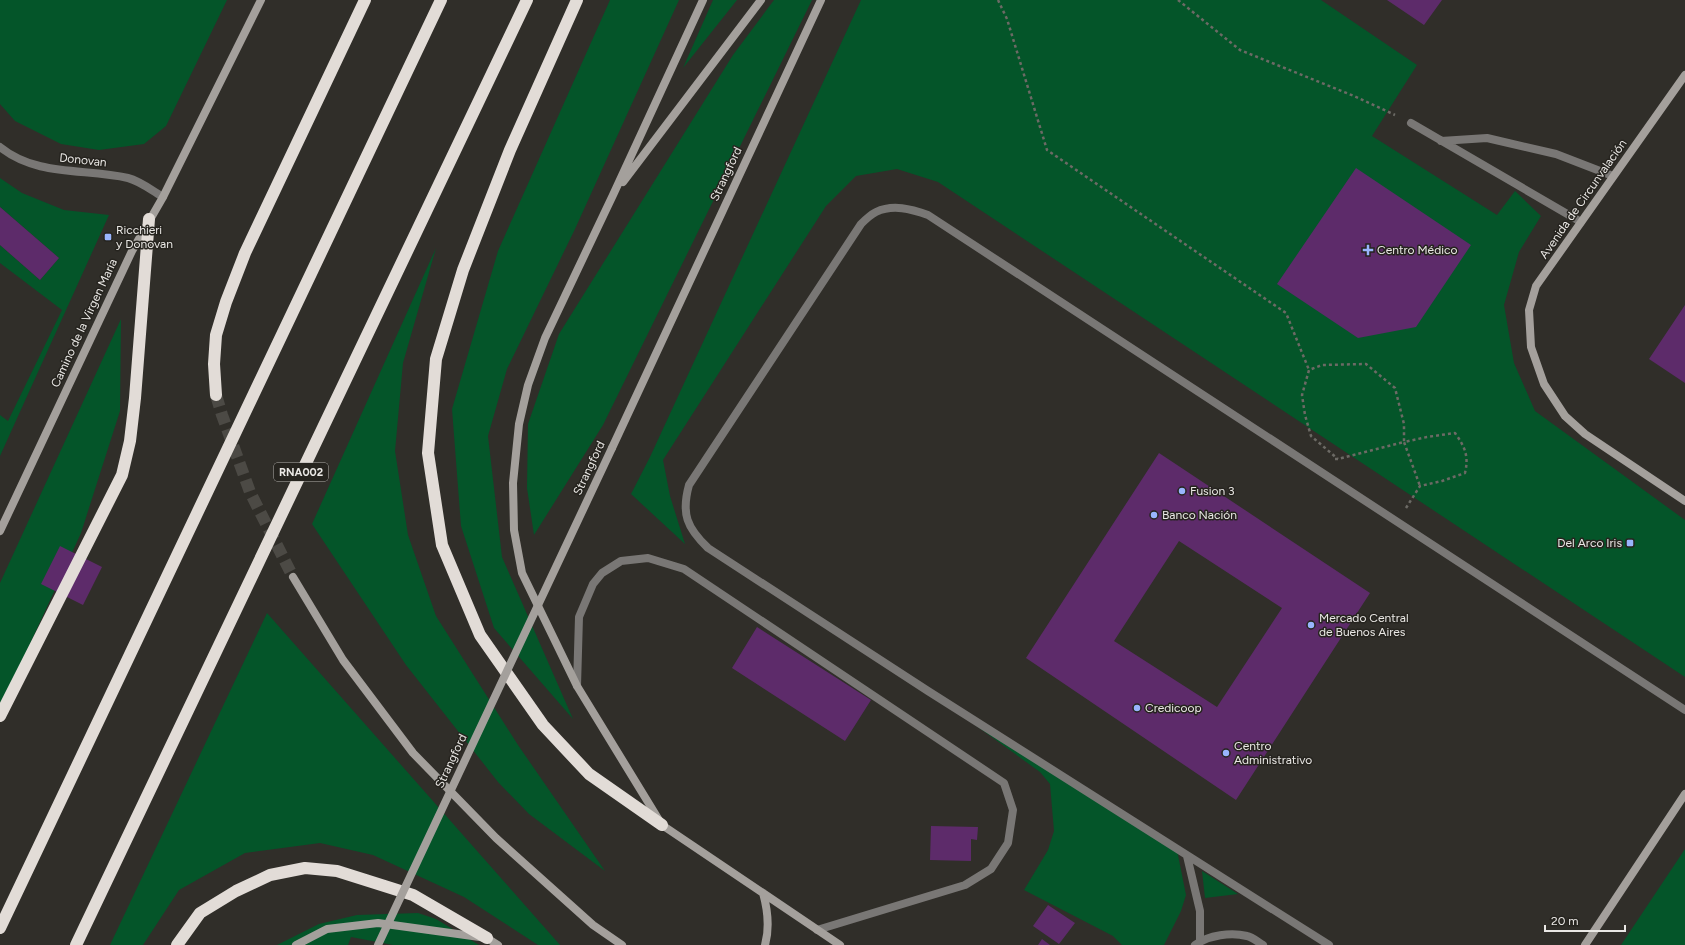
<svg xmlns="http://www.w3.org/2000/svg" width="1685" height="945" viewBox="0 0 1685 945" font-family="Figtree,sans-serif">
	<rect width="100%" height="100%" fill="#302e29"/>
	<path fill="#045529" d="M0,0H227L166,126L144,144L99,150L61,144L15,121L0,104Z
		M610,0H679L575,229L507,369L488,436L502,557L573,719L494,628L461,526L452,409L498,251Z
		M713,0H737L683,68Z
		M774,0H812L603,425L534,535L527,488L528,424L559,334L733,55Z
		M861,0H1321L1417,65L1372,136L1497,215L1515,191L1541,216L1519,252L1504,305L1514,363L1535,411L1685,520V677L938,182L897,169L856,176L826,206L663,460L670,496L685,544L631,494L650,457Z
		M0,178L22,193L64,210L109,215L0,456V415L8,421L62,310L0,263V245L40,280L59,258L0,207Z
		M436,248L403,363L395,451L408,535L436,616L518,745L605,871L529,814L498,782L406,665L312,524Z
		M121,319L120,411L81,533L0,709V583Z
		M267,613L560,945H538L464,897L373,855L320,843L245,853L179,890L143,945H110Z
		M928,691L1177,850L1186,895L1181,911L1164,945H1122L1113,936L1024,890L1048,850L1054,831L1050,784L1040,772Z
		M1685,849V945H1621Z
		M1202,871L1238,894L1205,898Z
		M418,913L436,919L479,945H393L351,937L348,945H277L319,924L357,915Z"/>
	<path fill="#5d2b6a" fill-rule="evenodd" d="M1387,0H1442L1424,25Z
		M1356,168L1471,245L1416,327L1358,338L1277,284Z
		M0,207L59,258L40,280L0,245Z
		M1685,305V383L1649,359Z
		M1159,453L1370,593L1236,800L1026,658ZM1179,541L1282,608L1217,707L1114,641Z
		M60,546L102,567L83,605L41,584Z
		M757,627L871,700L845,741L732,668Z
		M931,826L978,827L977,840L971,839V861L930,860Z
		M1048,905L1075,923L1059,944L1033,926Z
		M1042,939L1050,945H1038Z"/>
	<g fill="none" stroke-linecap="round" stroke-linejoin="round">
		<path stroke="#4c4a45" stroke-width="12" stroke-dasharray="12 6" stroke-linecap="butt" d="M216,395L222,415L250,492L293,577"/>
		<path stroke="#6c6a65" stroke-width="2.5" stroke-dasharray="3 3" stroke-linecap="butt" d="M998,0L1007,19L1047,150L1286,313L1309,370
			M1178,0L1240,50L1354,96L1395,115
			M1335,459H1338L1404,442V424L1395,388L1366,364L1322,365L1309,370L1302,395L1305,415L1311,436L1338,459
			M1406,508L1420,486L1442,481L1465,473C1469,456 1465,447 1455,433L1427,437L1404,442L1420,486"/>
		<path stroke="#797775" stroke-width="8" d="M1411,123L1581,222
			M1441,141L1487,138L1556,154L1613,176
			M577,686L579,617L593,584L602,573L621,561L648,558L684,569L1004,783L1013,810L1008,843L991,869L965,885L817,930
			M1187,856L1200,911V941
			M1195,945C1209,935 1231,932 1247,936C1252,937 1258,942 1263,945
			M1329,945L928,691L708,548C687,528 681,514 689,485L861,224C865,220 870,215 876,212C893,204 911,209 928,215L1685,710"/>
		<path stroke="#797775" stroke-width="8" d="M0,147C37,177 85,168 128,178C140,181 153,191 163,197"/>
		<path stroke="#a4a09c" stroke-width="8" d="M703,0L613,195L545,338L528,385L519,424L513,483L514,530L522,573L577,686L662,825L840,945
			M1685,75L1536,286L1529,310L1531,347L1544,384L1565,416L1585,434L1685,501
			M623,182L761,0
			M612,448L821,0
			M0,531L132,251L163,197L261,0
			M293,577L343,660L413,753L496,838L593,925L622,945
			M763,893C768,911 770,927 765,945
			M296,945L327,929L378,923L487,938L498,945
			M1585,945L1685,794"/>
		<path stroke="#e2dcd7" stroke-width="12" d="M577,0L510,150L463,270L436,359L428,453L442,545L480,635L543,725L589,774L662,825
			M216,395L214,364L216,335L226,302L245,253L365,0
			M0,716L122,475L130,441L135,398L149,219
			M0,928L441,0
			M76,945L527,0
			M177,945L200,913L236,891L270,875L305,868L337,871L413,895L487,938"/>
		<path stroke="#a4a09c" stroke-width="8" d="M378,945L612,448"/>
	</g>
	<g fill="#99b5fd" stroke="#26241f" stroke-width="1.5">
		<rect x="104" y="233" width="8" height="8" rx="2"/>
		<path d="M1366 244h4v4h4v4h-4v4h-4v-4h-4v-4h4z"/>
		<circle cx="1182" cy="491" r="4"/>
		<circle cx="1154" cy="515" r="4"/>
		<rect x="1626" y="539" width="8" height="8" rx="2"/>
		<circle cx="1311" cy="625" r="4"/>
		<circle cx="1137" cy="708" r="4"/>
		<circle cx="1226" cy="753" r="4"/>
	</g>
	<g text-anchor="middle" stroke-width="3" stroke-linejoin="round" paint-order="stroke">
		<rect fill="#26241f" stroke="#afadaa" stroke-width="1" x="274" y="463" width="54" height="18" rx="3"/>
		<g font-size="11" font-weight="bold" fill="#eae8e5">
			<text x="301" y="476">RNA002</text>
		</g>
		<g font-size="12" fill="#eae8e5" stroke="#26241f">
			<text transform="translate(83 160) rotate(6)" y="4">Donovan</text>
			<text transform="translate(726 174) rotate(-65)" y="4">Strangford</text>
			<text transform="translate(1583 199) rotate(-55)" y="4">Avenida de Circunvalación</text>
			<text transform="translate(84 323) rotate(-65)" y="4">Camino de la Virgen María</text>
			<text transform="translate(589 468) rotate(-65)" y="4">Strangford</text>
			<text transform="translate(451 761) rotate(-65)" y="4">Strangford</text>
		</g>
		<g font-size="12" fill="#eae8e5" stroke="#26241f" text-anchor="start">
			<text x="116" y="234">Ricchieri<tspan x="116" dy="14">y Donovan</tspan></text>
			<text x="1377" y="254">Centro Médico</text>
			<text x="1190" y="495">Fusion 3</text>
			<text x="1162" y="519">Banco Nación</text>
			<text x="1622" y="547" text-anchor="end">Del Arco Iris</text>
			<text x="1319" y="622">Mercado Central<tspan x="1319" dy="14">de Buenos Aires</tspan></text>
			<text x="1145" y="712">Credicoop</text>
			<text x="1234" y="750">Centro<tspan x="1234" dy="14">Administrativo</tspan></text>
		</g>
	</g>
	<path d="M1545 925v6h80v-6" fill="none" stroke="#eae8e5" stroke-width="2"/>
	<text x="1551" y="925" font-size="12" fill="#eae8e5" stroke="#26241f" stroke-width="3" paint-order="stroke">20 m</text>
</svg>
